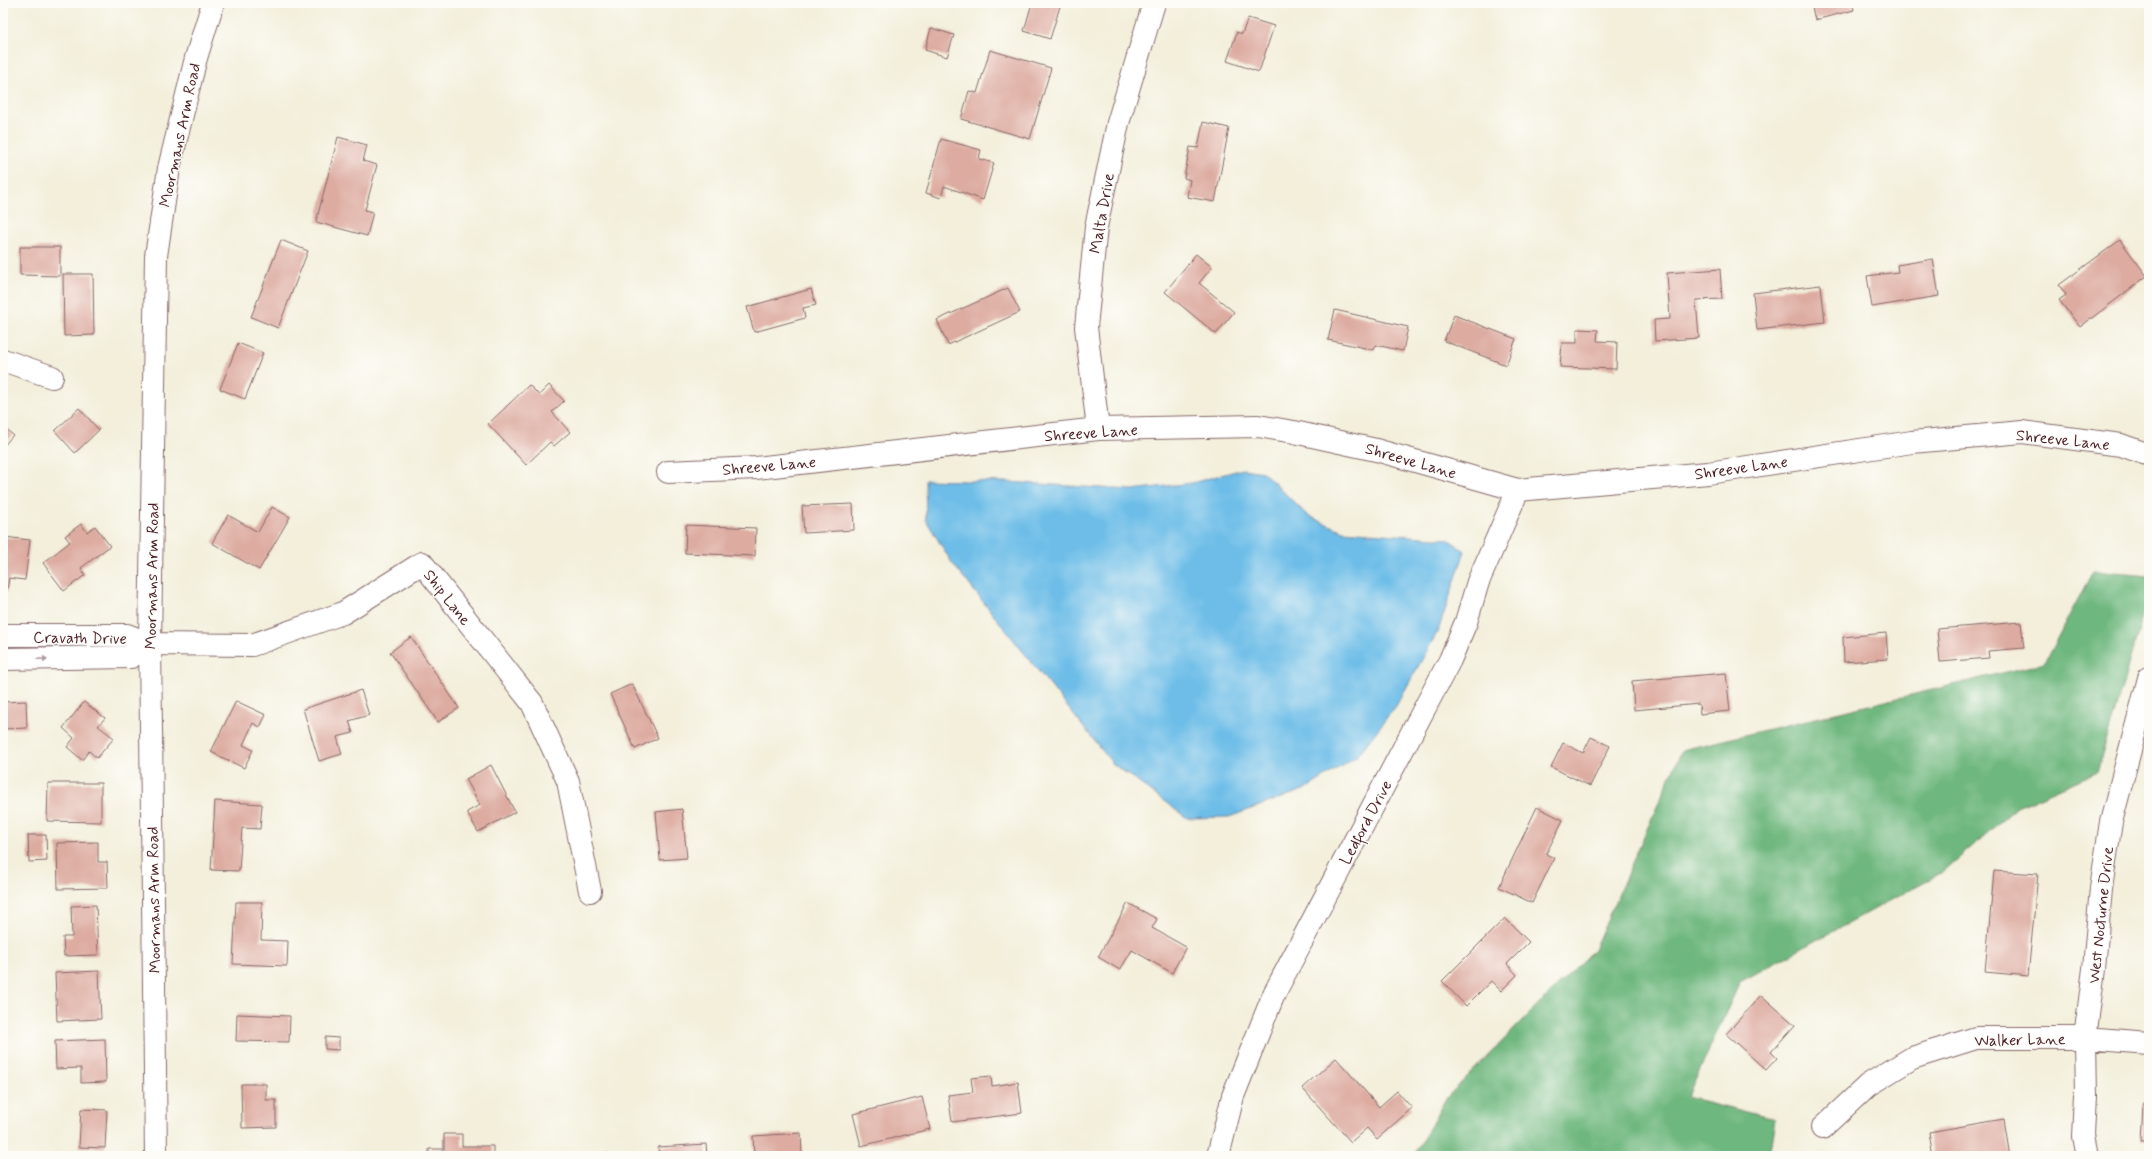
<svg xmlns="http://www.w3.org/2000/svg" width="2152" height="1159" viewBox="0 0 2152 1159" font-family="Mynerve,sans-serif">
	<rect width="100%" height="100%" fill="#fdfcf7"/>
	<filter id="ink" filterUnits="userSpaceOnUse"><feTurbulence type="fractalNoise" baseFrequency=".025" numOctaves="2"/><feDisplacementMap in="SourceGraphic" scale="8" xChannelSelector="R" yChannelSelector="G"/><feConvolveMatrix kernelMatrix="1 2 1 2 8 2 1 2 1" color-interpolation-filters="sRGB"/></filter>
	<filter id="wash" filterUnits="userSpaceOnUse"><feTurbulence type="fractalNoise" baseFrequency=".012" numOctaves="4" result="noise"/><feDisplacementMap in="SourceGraphic" scale="16" xChannelSelector="R" yChannelSelector="G"/><feGaussianBlur stdDeviation="0.9" result="paint"/><feColorMatrix in="noise" values="0 0 0 0 0 0 0 0 0 0 0 0 0 0 0 0 0 1.4 0 .05"/><feComposite in="paint" operator="in"/></filter>
	<g filter="url(#wash)">
		<rect width="100%" height="100%" fill="#f3efdb"/>
		<path fill="#6eb77e" stroke="#5c6b54" d="M2093,571L2149,576V595L2097,772L2017,807L1943,872L1740,982L1687,1097L1775,1119L1769,1156H1414L1446,1098L1594,949L1682,750L2044,663Z"/>
		<path fill="#6dbde8" stroke="#5c6e8a" d="M1243,469L1263,472L1308,516L1343,531L1448,539L1465,551L1438,631L1396,706L1357,756L1306,789L1229,817L1187,818L1113,764L952,563L926,520L925,480L1008,482L1132,490L1192,483Z"/>
		<g id="blocks">
			<path fill="#ddaba0" d="M1032,3H1061L1050,39L1024,31Z
				M1811,3H1852L1854,10L1815,20Z
				M1248,18L1274,26L1259,72L1227,61L1237,32L1242,34Z
				M931,28L954,35L947,57L925,50Z
				M990,50L1051,68L1030,139L961,119L969,91L977,93Z
				M1203,122L1229,128L1215,202L1187,197L1190,180L1184,178L1190,147L1198,148Z
				M338,137L367,145L363,161L377,165L365,210L373,212L367,236L316,222Z
				M941,139L981,150L979,159L994,163L983,200L944,186L941,198L926,193Z
				M281,240L308,251L278,328L251,317Z
				M2120,240L2147,276L2080,327L2059,300L2066,295L2059,285Z
				M20,247H60V276L20,275Z
				M1196,254L1212,267L1199,283L1234,312L1216,334L1165,292Z
				M1933,259L1939,296L1872,307L1867,276L1898,272L1897,265Z
				M1720,269L1722,299L1696,300L1699,338L1655,341L1654,320L1670,319L1667,273Z
				M63,274H93L94,335L64,336Z
				M1821,285L1825,322L1757,330L1753,293Z
				M1008,288L1020,312L948,345L937,320Z
				M811,289L816,305L803,308L805,318L754,332L747,307Z
				M1335,310L1408,327L1403,351L1376,345L1374,350L1328,340Z
				M1454,315L1516,339L1506,365L1444,341Z
				M1577,329L1598,330L1597,341L1617,342L1616,369L1560,367L1562,343H1577Z
				M238,343L263,353L245,399L220,389Z
				M529,385L539,395L549,385L564,401L552,412L570,432L554,446L550,442L526,465L488,424Z
				M79,408L99,430L75,453L55,431Z
				M3,427L13,435L3,447Z
				M853,504L854,530L804,533L802,506Z
				M272,507L290,517L259,570L212,543L228,515L258,532Z
				M81,524L87,532L95,526L110,546L81,568L85,575L64,591L43,563L70,542L65,536Z
				M686,525L756,528L755,556L685,553Z
				M4,537L30,540L25,580L9,578L7,591H3Z
				M2021,622L2024,648L1988,651L1989,658L1940,662L1937,629Z
				M1886,633L1888,659L1844,662L1843,637Z
				M411,637L459,708L438,722L390,652Z
				M1726,673L1730,711L1700,714L1699,704L1634,710L1632,681Z
				M632,684L658,738L635,749L610,694Z
				M361,690L369,715L349,721L353,733L337,737L342,754L319,761L303,709Z
				M26,701L27,728L3,729V702Z
				M236,701L266,715L260,727L253,723L243,745L253,750L244,768L211,752Z
				M84,702L105,718L98,726L114,738L97,758L89,751L82,760L67,747L74,738L63,728Z
				M1591,737L1610,746L1590,786L1551,767L1563,743L1583,753Z
				M491,765L515,812L478,832L467,812L480,805L466,779Z
				M48,783H101V822L47,821Z
				M215,801L262,804L260,829L242,828L239,871L211,870Z
				M1537,807L1563,820L1546,854L1554,858L1532,903L1499,887Z
				M682,809L687,858L660,860L656,812Z
				M28,835H46L47,861L29,862Z
				M98,842V862H107L108,888L58,889L57,843Z
				M1994,871L2038,874L2028,976L1985,972Z
				M236,902H262L261,940L288,941L287,966L233,964Z
				M1128,903L1157,919L1152,928L1186,947L1172,973L1132,950L1120,970L1098,957Z
				M96,905L98,955L64,956L63,937H72L71,906Z
				M1505,918L1529,942L1507,964L1517,975L1501,991L1491,981L1466,1006L1442,981Z
				M99,971L101,1019L57,1021L55,973Z
				M1761,995L1795,1025L1771,1052L1777,1058L1766,1070L1726,1034Z
				M237,1014L290,1016L289,1042L236,1041Z
				M325,1037L339,1038V1050L325,1049Z
				M105,1039L106,1082L81,1083V1068L56,1069L55,1041Z
				M1336,1058L1379,1107L1397,1091L1412,1108L1377,1139L1367,1128L1351,1142L1302,1088Z
				M991,1076L992,1086L1018,1082L1022,1113L952,1122L948,1095L973,1092L971,1078Z
				M241,1084H266V1100H276V1127L242,1128Z
				M922,1097L930,1129L861,1146L853,1114Z
				M2143,1102H2149V1141H2141Z
				M81,1109L107,1110L105,1148L79,1147Z
				M2004,1119L2010,1156H1985V1154L1933,1156L1929,1132Z
				M801,1133L802,1156H754L753,1136Z
				M444,1134H462V1146H493V1156H429V1149H444Z
				M706,1144L707,1156H659L658,1147Z
				M608,1153V1156H560V1155Z"/>
		</g>
	</g>
	<g filter="url(#ink)">
		<use href="#blocks" fill-opacity="0" stroke="#856869" stroke-width="1"/>
		<g fill="none" stroke-linecap="round" stroke-linejoin="round">
			<defs>
				<path id="minor" d="M3,360L52,377
					M1098,429L1086,327L1096,227L1118,123L1154,3
					M668,472L756,468L1098,429L1258,426L1294,432L1376,450L1518,490L1708,473L1912,442L2022,432L2121,445L2149,455
					M3,635H127L150,644L252,645L343,613L422,563L532,703L568,781L590,891
					M3,659L131,657L150,644
					M1822,1128L1868,1085L1912,1058L1976,1038H2085L2149,1043
					M156,1156L150,644L156,256L169,168L196,58L213,3
					M1218,1156L1233,1096L1274,994L1450,660L1466,622L1478,582L1518,490
					M2088,1156L2084,1135L2086,1097L2085,1038L2094,969L2101,888L2111,822L2149,678"/>
			</defs>
			<use href="#minor" stroke="#856869" stroke-width="24"/>
			<use href="#minor" stroke="#fff" stroke-width="22"/>
		</g>
		<defs><path id="oneway-solid" d="M-6-.8H1V-3.2L6.5 0L1 3.2V.8H-6Z"/></defs>
		<use fill="#ae9aa0" href="#oneway-solid" transform="translate(42 659) rotate(-1)"/>
	</g>
	<g text-anchor="middle" stroke-width="3" stroke-linejoin="round" paint-order="stroke">
		<g font-size="16" fill="#4a1f2b" stroke="#fdfcf7">
			<text transform="translate(179 135) rotate(-78)" y="6">Moormans Arm Road</text>
			<text transform="translate(1101 213) rotate(-80)" y="6">Malta Drive</text>
			<text transform="translate(1091 432) rotate(-4)" y="6">Shreeve Lane</text>
			<text transform="translate(2063 439) rotate(6)" y="6">Shreeve Lane</text>
			<text transform="translate(1411 460) rotate(16)" y="6">Shreeve Lane</text>
			<text transform="translate(769 465) rotate(-5)" y="6">Shreeve Lane</text>
			<text transform="translate(1741 467) rotate(-8)" y="6">Shreeve Lane</text>
			<text transform="translate(151 576) rotate(-89)" y="6">Moormans Arm Road</text>
			<text transform="translate(448 597) rotate(52)" y="6">Ship Lane</text>
			<text transform="translate(80 637) rotate(1)" y="6">Cravath Drive</text>
			<text transform="translate(1365 822) rotate(-62)" y="6">Ledford Drive</text>
			<text transform="translate(153 900) rotate(-91)" y="6">Moormans Arm Road</text>
			<text transform="translate(2100 915) rotate(-84)" y="6">West Nocturne Drive</text>
			<text transform="translate(2020 1039) rotate(-1)" y="6">Walker Lane</text>
		</g>
	</g>
	<rect width="2152" height="1159" fill="none" stroke="#fdfcf7" stroke-width="16"/>
</svg>
